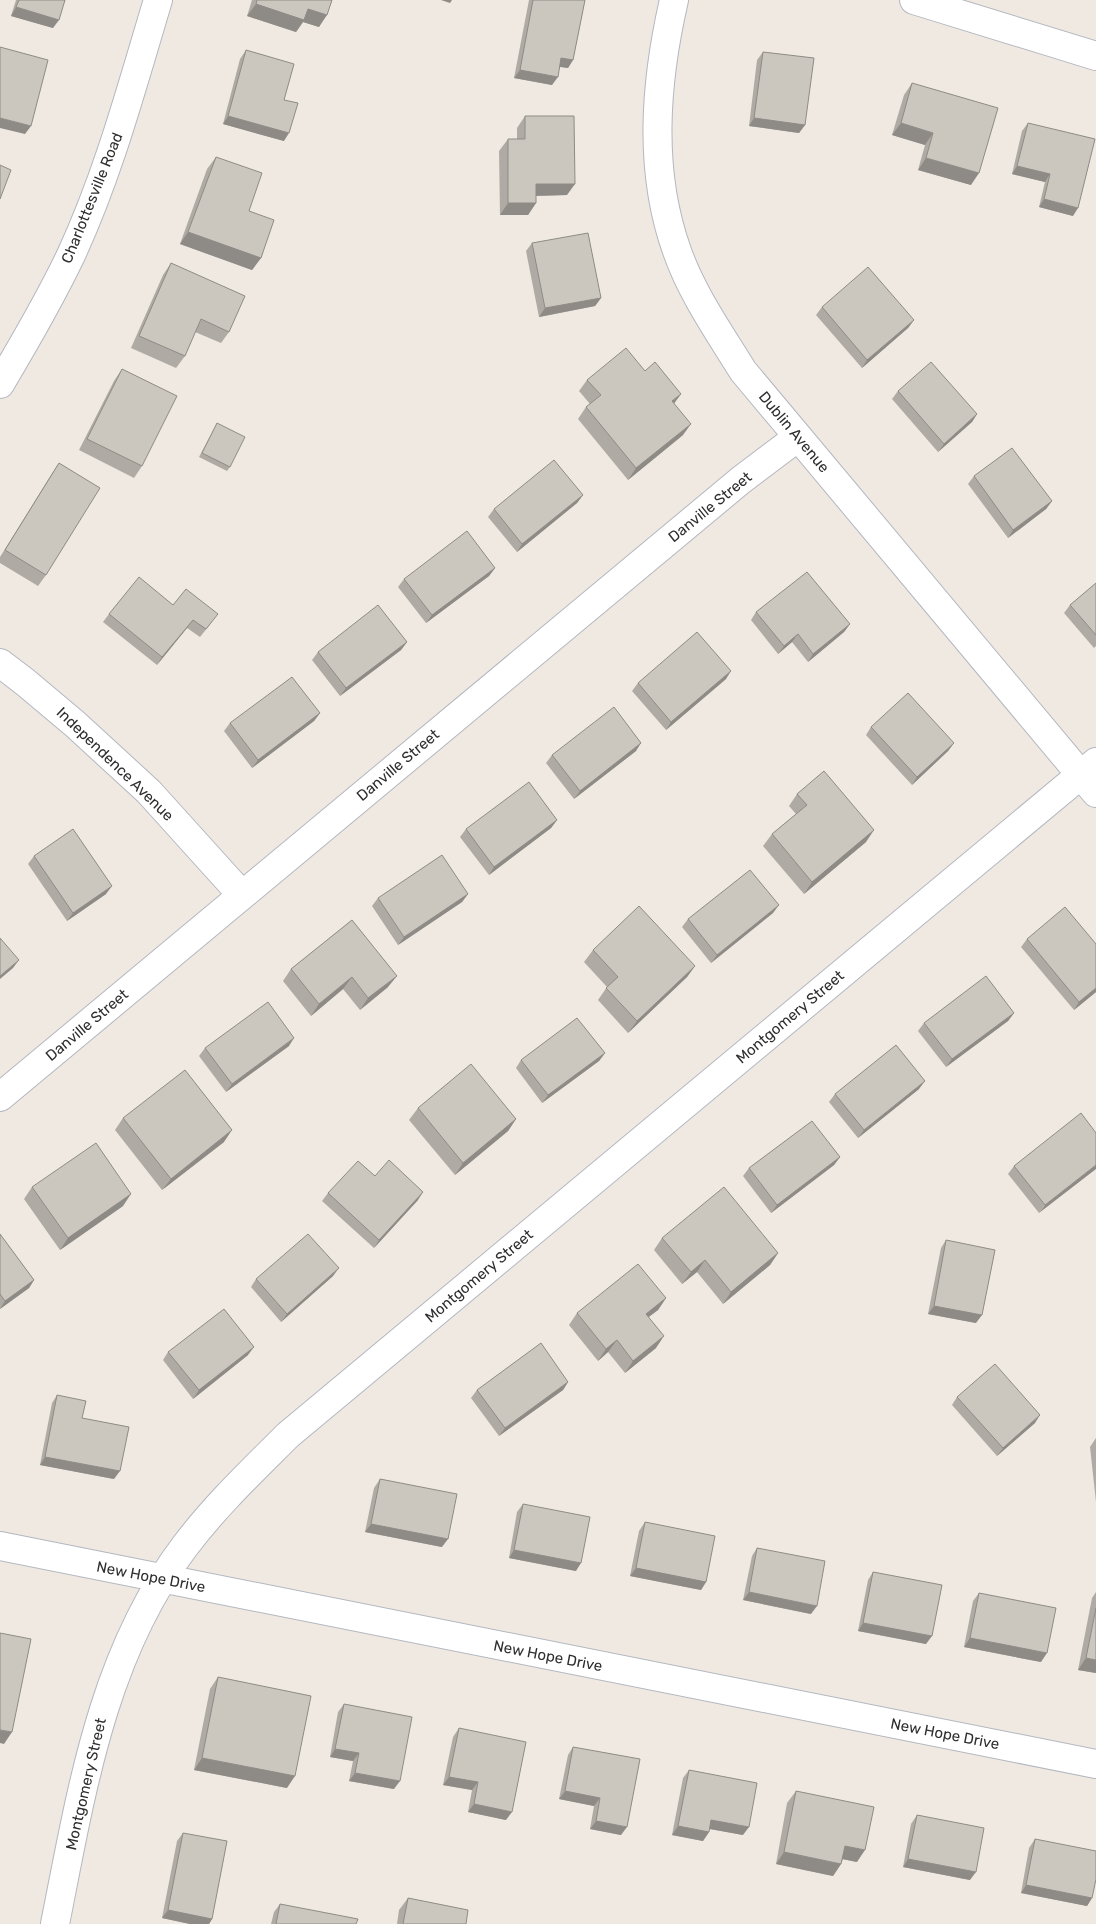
<svg xmlns="http://www.w3.org/2000/svg" width="1096" height="1924" viewBox="0 0 1096 1924" font-family="Rubik,sans-serif">
	<rect width="100%" height="100%" fill="#efe9e1"/>
	<g fill="none" stroke-linecap="round" stroke-linejoin="round">
		<defs>
			<path id="minor" d="M674,0C655,83 648,170 677,251C692,294 719,332 743,371L1096,793
				M914,0L1096,56
				M0,384C25,342 50,299 71,255C109,173 132,86 158,0
				M0,663L25,682L75,724L149,792L242,895
				M0,1097L741,480L798,437
				M0,1546L1096,1764
				M55,1924C81,1794 102,1655 185,1546C216,1505 251,1472 288,1435L1096,762"/>
		</defs>
		<use href="#minor" stroke="#b4b7c1" stroke-width="30"/>
		<use href="#minor" stroke="#fff" stroke-width="28"/>
	</g>
	<path fill="#afaba4" d="M16,0H65L53,28L11,16Z
		M252,0H332L319,27L303,22L296,32L247,16Z
		M529,0H585L573,60L568,68L560,67L552,85L514,78Z
		M246,50L284,100V141L223,124L240,59Z
		M763,52L805,125L799,133L749,126L757,60Z
		M912,83L971,185L918,170L925,145L892,135L904,95Z
		M525,116L567,195L536,196V203L528,215H500L499,151L508,139H517V128Z
		M1028,123L1073,216L1039,207L1045,182L1012,174L1022,131Z
		M216,157L249,211L261,258L252,270L180,244L207,169Z
		M532,243L601,298L595,306L539,317L526,251Z
		M171,263L229,332L221,343L195,332L185,356L176,368L131,348L163,275Z
		M822,307L914,320L908,328L862,368L816,315Z
		M122,369L142,466L134,478L79,450L114,381Z
		M645,371L681,394L674,403L683,435L628,480L578,419L586,407L590,404L579,391L587,380Z
		M898,391L977,414L972,422L938,452L892,399Z
		M217,423L230,467L227,471L199,457Z
		M59,463L46,575L38,586L0,563V557L51,475Z
		M974,476L1052,501L1046,509L1008,538L968,484Z
		M583,495L577,503L517,552L488,517L494,509Z
		M495,568L489,576L426,623L398,587L404,579Z
		M1096,583V646L1094,648L1064,613L1070,605Z
		M173,605L212,622L200,637L187,628L157,665L103,622L109,614Z
		M756,612L850,624L844,632L808,662L792,642L778,654L751,620Z
		M407,642L401,650L340,696L312,660L318,652Z
		M726,679L666,730L632,691L638,683Z
		M320,713L314,721L252,768L224,731L230,723Z
		M871,727L954,743L948,751L912,785L866,735Z
		M636,751L574,799L546,763L552,755Z
		M797,794L866,842L804,894L763,846L772,834L796,814L789,806Z
		M557,820L551,828L489,875L460,837L466,829Z
		M34,856L106,894L67,921L28,864Z
		M468,894L462,902L398,945L372,906L378,898Z
		M773,913L711,963L682,927L688,919Z
		M352,920L388,987L360,1010L343,989L311,1016L283,981L291,969Z
		M1027,939L1096,992L1074,1010L1021,947Z
		M593,950L695,966L687,977L628,1033L598,1000L607,987L584,962Z
		M1014,1013L1008,1021L946,1067L918,1031L924,1023Z
		M289,1046L226,1092L199,1056L205,1048Z
		M605,1053L599,1061L542,1103L516,1068L521,1060Z
		M919,1089L858,1138L829,1102L835,1094Z
		M418,1108L516,1119L508,1131L455,1175L409,1120Z
		M123,1118L224,1142L162,1190L115,1130Z
		M1096,1133L1039,1213L1008,1174L1014,1166Z
		M840,1157L834,1165L771,1213L743,1176L749,1168Z
		M375,1176L418,1200L374,1248L322,1201L328,1193Z
		M32,1187L123,1206L60,1250L24,1199Z
		M0,1234L34,1280L29,1288L0,1309Z
		M662,1238L778,1253L770,1265L723,1304L697,1272L682,1284L654,1250Z
		M946,1240L976,1323L928,1314L941,1248Z
		M333,1276L281,1322L251,1287L256,1279Z
		M666,1298L658,1310L648,1317L656,1348L625,1373L608,1352L598,1361L569,1325L577,1313Z
		M168,1352L248,1355L193,1399L163,1360Z
		M568,1382L563,1390L499,1436L471,1398L477,1390Z
		M57,1395L82,1418L114,1479L40,1465L52,1403Z
		M957,1397L1035,1423L997,1456L952,1405Z
		M1096,1438V1502L1090,1447Z
		M380,1479L442,1547L365,1532L374,1488Z
		M523,1504L576,1571L509,1558L517,1512Z
		M645,1522L706,1582L701,1590L630,1576L639,1531Z
		M757,1548L811,1614L743,1600L752,1556Z
		M873,1572L926,1644L858,1631L868,1580Z
		M1096,1592V1673L1078,1670L1092,1598Z
		M979,1593L1041,1662L964,1647L973,1601Z
		M218,1677L287,1788L194,1770L210,1689Z
		M344,1704L394,1789L349,1781L353,1761L330,1757L338,1712Z
		M459,1728L506,1820L468,1812L472,1790L443,1785L453,1737Z
		M573,1747L621,1835L590,1829L594,1806L559,1799L568,1755Z
		M689,1770L743,1835L709,1829V1832L703,1841L672,1835L683,1778Z
		M796,1791L857,1862L843,1859L841,1864L833,1876L776,1864L787,1803Z
		M917,1815L970,1880L903,1867L911,1824Z
		M183,1833L212,1919L209,1924H190L162,1918L177,1841Z
		M1035,1839L1092,1898L1087,1906L1021,1893L1029,1848Z
		M408,1898L466,1924H397L399,1910Z
		M280,1904L356,1924H271L274,1912Z"/>
	<path fill="#8e8b86" d="M441,0H452L450,3Z
		M256,4L308,9L327,15L319,27L303,22L296,32L247,16Z
		M16,7L59,20L53,28L11,16Z
		M561,58L573,60L568,68L555,66Z
		M520,70L558,77L552,85L514,78Z
		M228,116L289,133L284,141L223,124Z
		M0,118L31,126L25,134L0,128Z
		M754,118L805,125L799,133L749,126Z
		M901,123L933,133L925,145L892,135Z
		M926,158L979,173L971,185L918,170Z
		M1017,166L1050,174L1045,182L1012,174Z
		M536,184H575L567,195L528,196Z
		M1044,199L1078,208L1073,216L1039,207Z
		M508,203H536L528,215H500Z
		M188,232L261,258L252,270L180,244Z
		M601,298L595,306L539,317L545,308Z
		M914,320L908,328L862,368L867,360Z
		M681,394L673,405L672,401Z
		M977,414L972,422L938,452L944,444Z
		M691,424L683,435L628,480L636,468Z
		M583,495L577,503L517,552L522,544Z
		M1052,501L1046,509L1008,538L1013,530Z
		M495,568L489,576L426,623L432,615Z
		M193,620L187,628L157,665L162,657Z
		M850,624L844,632L808,662L813,654Z
		M798,634L792,642L778,654L784,646Z
		M407,642L401,650L340,696L346,688Z
		M731,671L726,679L666,730L671,722Z
		M320,713L314,721L252,768L258,760Z
		M641,743L636,751L574,799L580,791Z
		M954,743L948,751L912,785L917,777Z
		M557,820L551,828L489,875L494,867Z
		M874,830L866,842L804,894L812,882Z
		M112,886L106,894L67,921L73,913Z
		M468,894L462,902L398,945L404,937Z
		M779,905L773,913L711,963L717,955Z
		M19,960L13,968L0,979V976Z
		M695,966L687,977L628,1033L637,1021Z
		M397,976L388,987L360,1010L368,998Z
		M352,977L343,989L311,1016L319,1004Z
		M1096,988V992L1074,1010L1079,1002Z
		M1014,1013L1008,1021L946,1067L952,1059Z
		M294,1038L289,1046L226,1092L232,1084Z
		M605,1053L599,1061L542,1103L548,1095Z
		M925,1081L919,1089L858,1138L864,1130Z
		M516,1119L508,1131L455,1175L463,1163Z
		M232,1130L224,1142L162,1190L171,1179Z
		M840,1157L834,1165L771,1213L777,1205Z
		M1096,1165V1169L1039,1213L1045,1205Z
		M423,1192L418,1200L374,1248L379,1240Z
		M131,1194L123,1206L60,1250L68,1238Z
		M778,1253L770,1265L723,1304L731,1292Z
		M705,1260L697,1272L682,1284L691,1272Z
		M339,1268L333,1276L281,1322L287,1314Z
		M34,1280L29,1288L0,1309L5,1301Z
		M666,1298L658,1310L637,1326L646,1314Z
		M934,1306L982,1315L976,1323L928,1314Z
		M664,1336L656,1348L625,1373L633,1361Z
		M617,1340L608,1352L598,1361L606,1349Z
		M254,1347L248,1355L193,1399L199,1390Z
		M568,1382L563,1390L499,1436L505,1428Z
		M1040,1415L1035,1423L997,1456L1003,1448Z
		M45,1457L120,1471L114,1479L40,1465Z
		M371,1524L448,1539L442,1547L365,1532Z
		M514,1550L581,1563L576,1571L509,1558Z
		M636,1568L706,1582L701,1590L630,1576Z
		M749,1592L817,1606L811,1614L743,1600Z
		M863,1623L932,1636L926,1644L858,1631Z
		M970,1638L1047,1653L1041,1662L964,1647Z
		M1086,1658L1096,1660V1673L1078,1670Z
		M0,1730L12,1732L4,1744L0,1743Z
		M335,1749L359,1753L353,1761L330,1757Z
		M202,1758L295,1776L287,1788L194,1770Z
		M355,1773L400,1781L394,1789L349,1781Z
		M449,1777L478,1782L472,1790L443,1785Z
		M565,1791L600,1798L594,1806L559,1799Z
		M474,1804L512,1812L506,1820L468,1812Z
		M711,1820L749,1827L743,1835L705,1828Z
		M596,1821L627,1827L621,1835L590,1829Z
		M678,1826L709,1832L703,1841L672,1835Z
		M845,1846L865,1850L857,1862L837,1858Z
		M784,1852L841,1864L833,1876L776,1864Z
		M908,1859L976,1872L970,1880L903,1867Z
		M1026,1885L1092,1898L1087,1906L1021,1893Z
		M168,1910L212,1919L209,1924H190L162,1918Z"/>
	<path fill="#cbc7bf" stroke="#8e8b86" d="M19,0H65L59,20L16,7Z
		M257,0H332L327,15L308,9L304,20L256,4Z
		M533,0H585L573,60L561,58L558,77L520,70Z
		M0,47L48,60L31,126L0,118Z
		M246,50L294,64L284,100L298,103L289,133L228,116Z
		M763,52L814,58L805,125L754,118Z
		M912,83L998,108L979,173L926,158L933,133L901,123Z
		M525,116H574L575,184H536V203H508V139H525Z
		M1028,123L1095,139L1078,208L1044,199L1050,174L1017,166Z
		M216,157L262,173L249,211L274,220L261,258L188,232Z
		M0,165L11,170L0,199Z
		M588,233L601,298L545,308L532,243Z
		M171,263L245,296L229,332L201,319L185,356L139,336Z
		M868,267L914,320L867,360L822,307Z
		M626,348L645,371L655,362L681,394L672,401L691,424L636,468L586,407L601,395L587,380Z
		M931,362L977,414L944,444L898,391Z
		M122,369L177,396L142,466L87,439Z
		M217,423L245,437L230,467L202,453Z
		M1012,448L1052,501L1013,530L974,476Z
		M554,460L583,495L522,544L494,509Z
		M59,463L100,488L46,575L5,550Z
		M467,531L495,568L432,615L404,579Z
		M807,572L850,624L813,654L798,634L784,646L756,612Z
		M139,577L173,605L186,589L218,614L206,629L193,620L162,657L109,614Z
		M1096,583V635L1070,605Z
		M378,605L407,642L346,688L318,652Z
		M697,632L731,671L671,722L638,683Z
		M292,677L320,713L258,760L230,723Z
		M908,693L954,743L917,777L871,727Z
		M614,707L641,743L580,791L552,755Z
		M824,771L874,830L812,882L772,834L807,805L797,794Z
		M529,782L557,820L494,867L466,829Z
		M73,829L112,886L73,913L34,856Z
		M442,855L468,894L404,937L378,898Z
		M750,870L779,905L717,955L688,919Z
		M639,906L695,966L637,1021L606,988L618,977L593,950Z
		M1065,907L1096,944V988L1079,1002L1027,939Z
		M352,920L397,976L368,998L352,977L319,1004L291,969Z
		M0,938L19,960L0,976Z
		M986,976L1014,1013L952,1059L924,1023Z
		M268,1002L294,1038L232,1084L205,1048Z
		M577,1018L605,1053L548,1095L521,1060Z
		M896,1045L925,1081L864,1130L835,1094Z
		M471,1064L516,1119L463,1163L418,1108Z
		M185,1070L232,1130L171,1179L123,1118Z
		M1081,1113L1096,1133V1165L1045,1205L1014,1166Z
		M812,1121L840,1157L777,1205L749,1168Z
		M96,1143L131,1194L68,1238L32,1187Z
		M389,1160L423,1192L379,1240L328,1193L358,1161L375,1176Z
		M724,1187L778,1253L731,1292L705,1260L691,1272L662,1238Z
		M0,1234L34,1280L5,1301L0,1294Z
		M308,1234L339,1268L287,1314L256,1279Z
		M946,1240L995,1250L982,1315L934,1306Z
		M638,1264L666,1298L646,1314L664,1336L633,1361L617,1340L606,1349L577,1313Z
		M224,1309L254,1347L199,1390L168,1352Z
		M541,1343L568,1382L505,1428L477,1390Z
		M995,1364L1040,1415L1003,1448L957,1397Z
		M57,1395L86,1401L82,1418L129,1427L120,1471L45,1457Z
		M380,1479L457,1494L448,1539L371,1524Z
		M523,1504L590,1517L581,1563L514,1550Z
		M645,1522L715,1536L706,1582L636,1568Z
		M757,1548L825,1561L817,1606L749,1592Z
		M873,1572L942,1585L932,1636L863,1623Z
		M979,1593L1056,1608L1047,1653L970,1638Z
		M1096,1608V1660L1086,1658Z
		M0,1633L31,1639L12,1732L0,1730Z
		M218,1677L311,1696L295,1776L202,1758Z
		M344,1704L412,1717L400,1781L355,1773L359,1753L335,1749Z
		M459,1728L526,1742L512,1812L474,1804L478,1782L449,1777Z
		M573,1747L640,1759L627,1827L596,1821L600,1798L565,1791Z
		M689,1770L757,1783L749,1827L711,1820L709,1832L678,1826Z
		M796,1791L874,1807L865,1850L845,1846L841,1864L784,1852Z
		M917,1815L984,1828L976,1872L908,1859Z
		M183,1833L227,1841L212,1919L168,1910Z
		M1035,1839L1096,1851V1879L1092,1898L1026,1885Z
		M408,1898L468,1910L466,1924H403Z
		M280,1904L358,1919L356,1924H276Z"/>
	<g text-anchor="middle" stroke-width="4" stroke-linejoin="round" paint-order="stroke">
		<g font-size="15" fill="#2e2e2e" stroke="#fff">
			<text transform="translate(92 198) rotate(-68)" y="5">Charlottesville Road</text>
			<text transform="translate(794 432) rotate(50)" y="5">Dublin Avenue</text>
			<text transform="translate(710 507) rotate(-39)" y="5">Danville Street</text>
			<text transform="translate(115 764) rotate(44)" y="5">Independence Avenue</text>
			<text transform="translate(398 765) rotate(-40)" y="5">Danville Street</text>
			<text transform="translate(790 1017) rotate(-40)" y="5">Montgomery Street</text>
			<text transform="translate(87 1025) rotate(-40)" y="5">Danville Street</text>
			<text transform="translate(479 1276) rotate(-40)" y="5">Montgomery Street</text>
			<text transform="translate(151 1577) rotate(11)" y="5">New Hope Drive</text>
			<text transform="translate(548 1656) rotate(11)" y="5">New Hope Drive</text>
			<text transform="translate(945 1734) rotate(11)" y="5">New Hope Drive</text>
			<text transform="translate(86 1784) rotate(-77)" y="5">Montgomery Street</text>
		</g>
	</g>
</svg>
